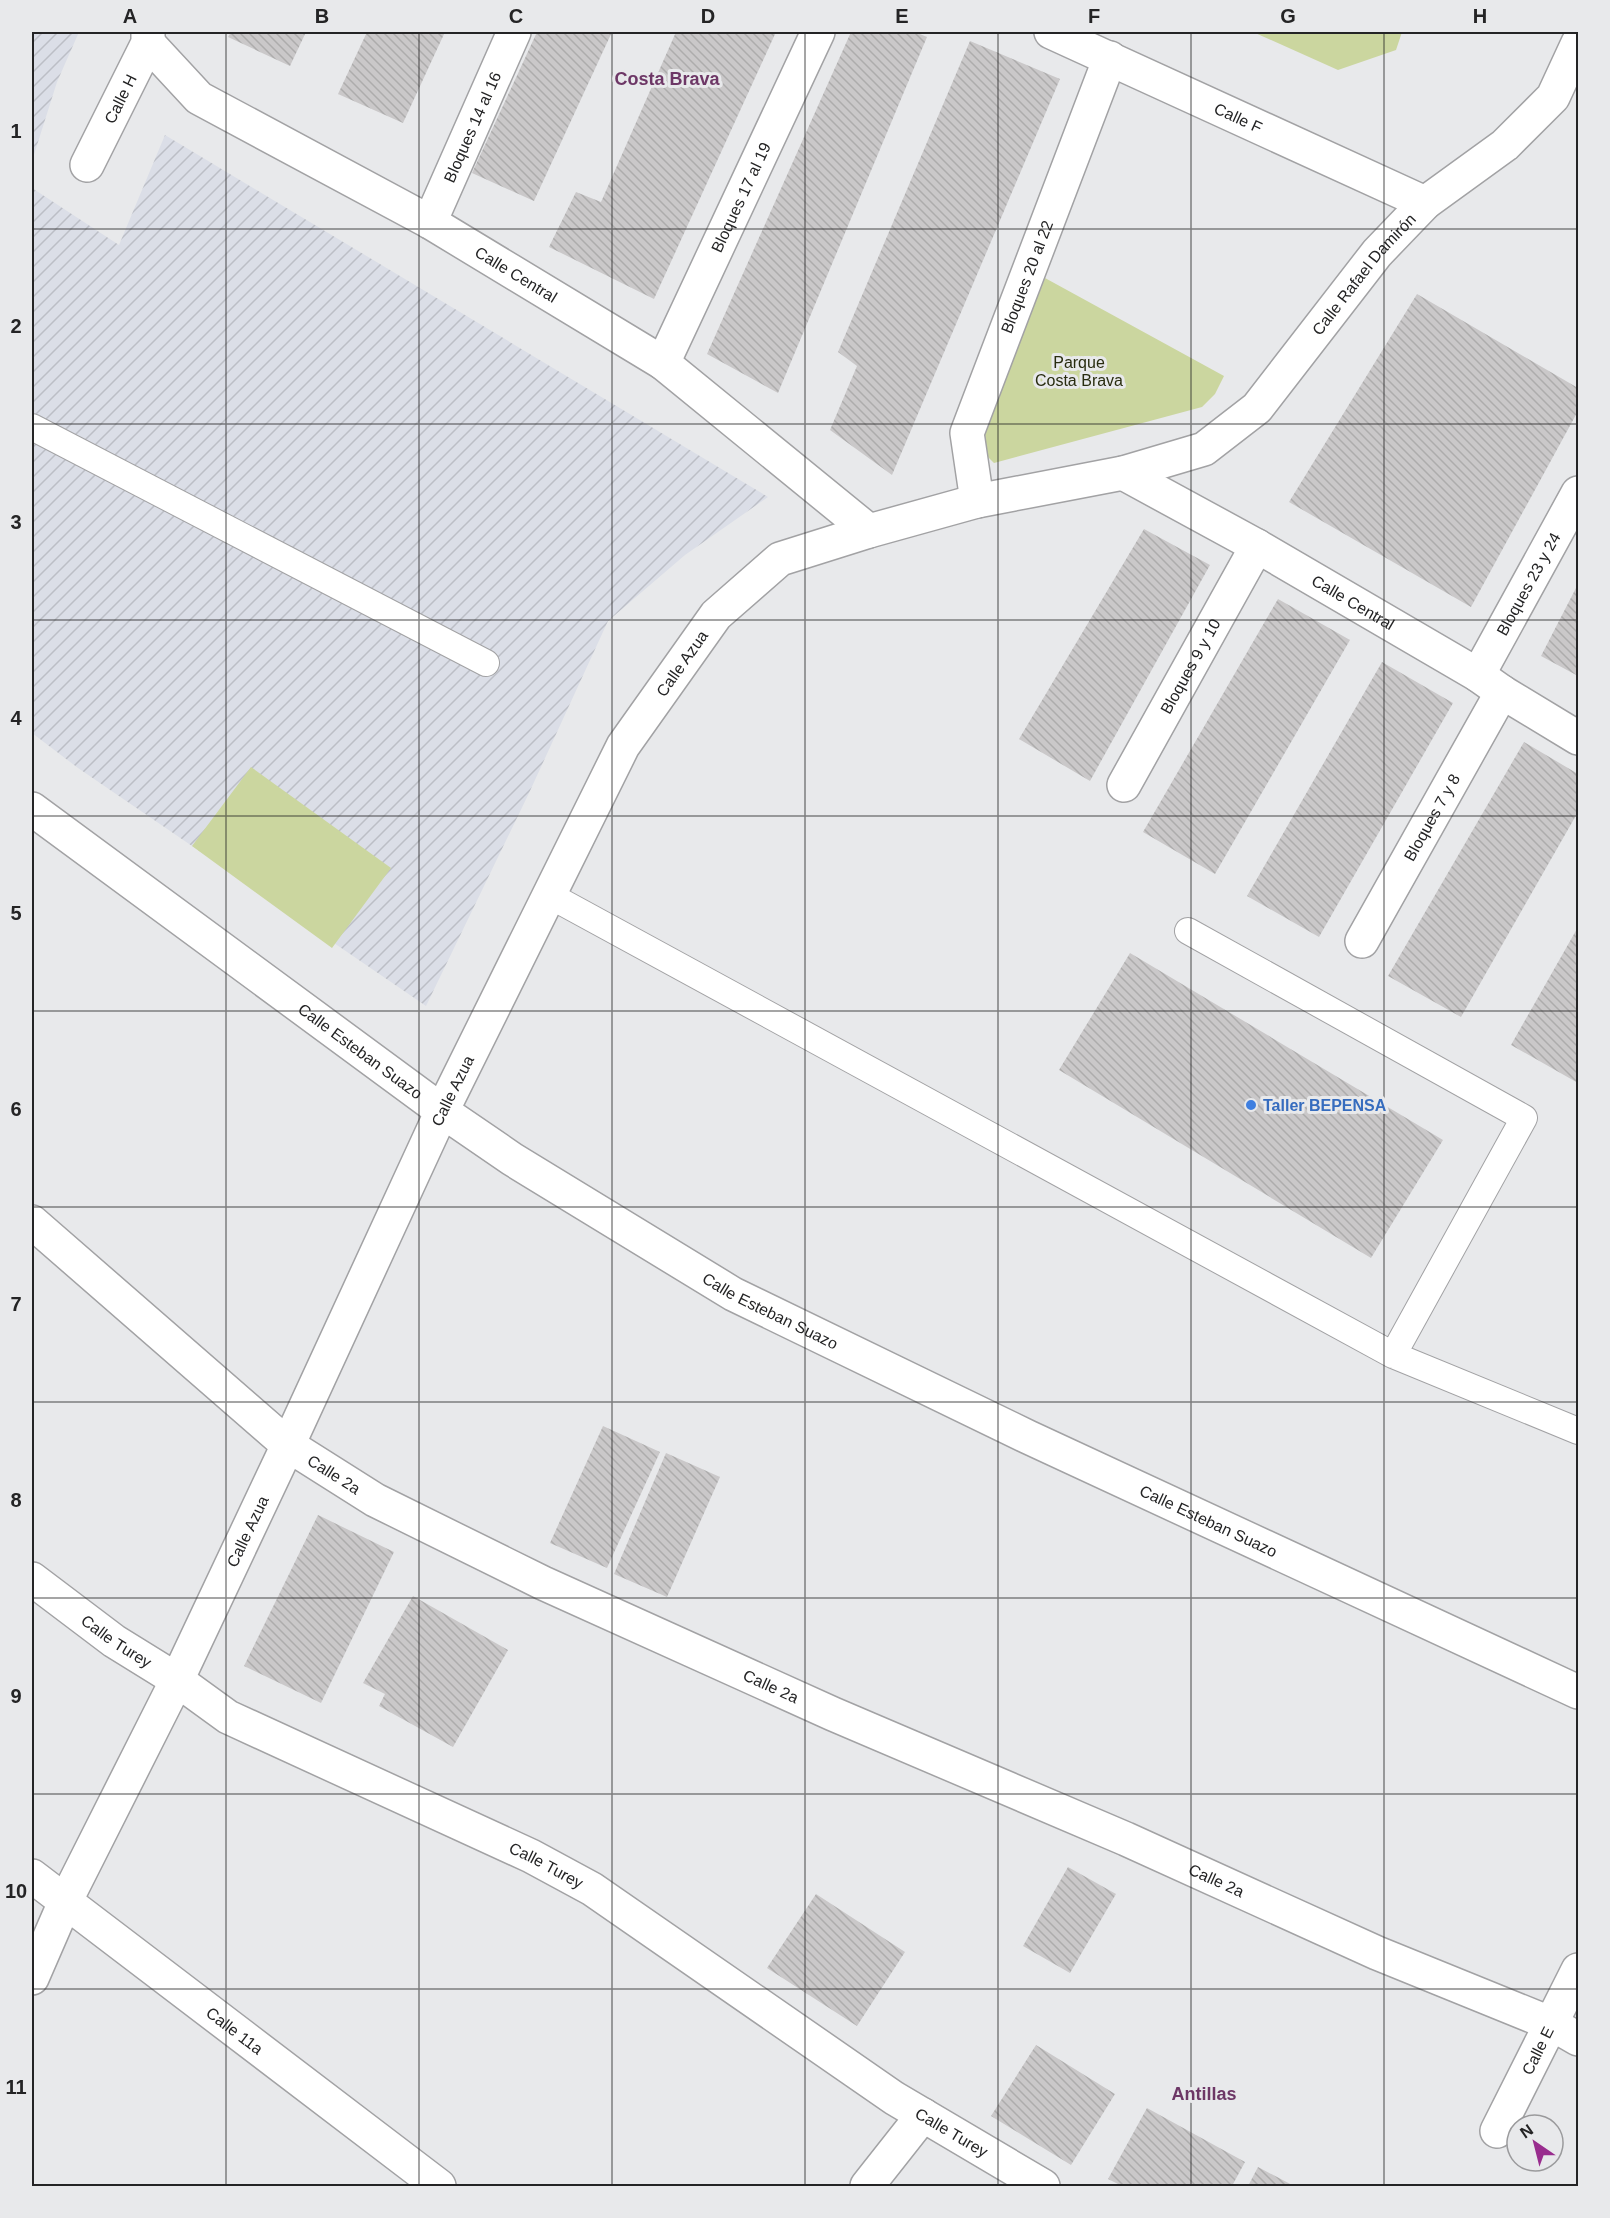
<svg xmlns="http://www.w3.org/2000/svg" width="1610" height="2218" viewBox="0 0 1610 2218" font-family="Helvetica,sans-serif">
	<defs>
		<pattern id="industrial-furrows" width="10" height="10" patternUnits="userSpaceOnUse" patternTransform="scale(1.5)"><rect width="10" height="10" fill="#dbdee7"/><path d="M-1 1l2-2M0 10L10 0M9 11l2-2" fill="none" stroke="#bcbec6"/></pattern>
		<pattern id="building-back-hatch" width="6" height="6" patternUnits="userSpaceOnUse" patternTransform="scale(1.5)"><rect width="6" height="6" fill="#cac8c9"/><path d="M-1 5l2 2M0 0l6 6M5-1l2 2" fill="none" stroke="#adacac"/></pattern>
	</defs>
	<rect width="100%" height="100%" fill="#e8e9eb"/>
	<path fill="url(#industrial-furrows)" d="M32,32H79L57,82L32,161Z
		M165,135L768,497L685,555L608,621L529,793L426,1006L78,768L32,733V188L119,245Z"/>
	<path fill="#cbd69f" d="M1253,32H1402L1396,50L1338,70Z
		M1045,278L1224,376L1215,394L1202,407L994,463L984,453L981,440Z
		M251,767L391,868L332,948L192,846Z"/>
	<path fill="url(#building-back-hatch)" d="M231,32H306L290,66L228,37Z
		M367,32H445L403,123L338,94Z
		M537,32H612L534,201L472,173Z
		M676,32H776L654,299L549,247L576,192L601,202Z
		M851,32H915L927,37L778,393L707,354Z
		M970,41L1060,79L892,475L830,430L857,366L838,352Z
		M1417,294L1578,388V411L1471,607L1289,502Z
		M1144,529L1210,565L1090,781L1019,739Z
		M1578,584V676L1541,656Z
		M1278,599L1350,640L1215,874L1143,832Z
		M1382,662L1453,703L1319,937L1247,896Z
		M1524,742L1578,774V812L1461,1017L1388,976Z
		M1578,927V1083L1511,1045Z
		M1130,953L1443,1140L1371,1258L1059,1070Z
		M603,1426L660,1452L607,1568L550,1543Z
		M666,1453L720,1477L667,1597L614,1574Z
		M318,1515L394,1552L321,1703L244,1666Z
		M413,1596L508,1650L453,1747L379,1706L385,1694L363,1683Z
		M1068,1867L1116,1894L1070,1973L1023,1946Z
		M816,1894L905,1952L857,2026L767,1968Z
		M1036,2045L1115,2094L1071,2165L991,2116Z
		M1147,2108L1245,2162L1232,2186H1122L1108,2179Z
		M1258,2167L1294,2186H1248Z"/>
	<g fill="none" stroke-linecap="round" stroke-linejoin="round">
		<defs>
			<path id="lane" d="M32,427L486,663
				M549,895L1393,1355L1578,1431
				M1188,931L1524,1118L1393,1355"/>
			<g id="street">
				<path id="s1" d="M1051,32L1425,203"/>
				<path id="s2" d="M148,43L199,98L430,222L663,363L869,531"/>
				<path id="s3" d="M87,165L148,43V32"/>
				<path id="s4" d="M430,222L514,32"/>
				<path id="s5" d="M663,363L818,32"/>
				<path id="s6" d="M1123,473L1257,546L1478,675L1502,692L1578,738"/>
				<path id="s7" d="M977,501L967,433L1110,58"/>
				<path id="s8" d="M1478,675L1578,493"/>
				<path id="s9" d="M1124,785L1257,546"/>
				<path id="s10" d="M32,809L442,1111L512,1159L733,1294L1028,1437L1578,1692"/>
				<path id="s11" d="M1362,941L1502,692"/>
				<path id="s12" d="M32,1222L288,1445L375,1500L543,1583L833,1714L1126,1839L1377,1953L1552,2024L1578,2039"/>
				<path id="s13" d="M32,1579L114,1641L177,1680L228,1717L531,1856L592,1889L894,2098L1043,2186"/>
				<path id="s14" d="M32,1876L439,2186"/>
				<path id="s15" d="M32,1978L65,1902L177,1680L288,1445L442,1111L623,746L716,615L780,559L869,531L977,501L1123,473L1204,449L1257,408L1377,253L1425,203L1505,145L1553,97L1578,43"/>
				<path id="s16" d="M1497,2131L1578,1970"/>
				<path d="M867,2186L923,2115"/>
			</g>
		</defs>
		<use href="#lane" stroke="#a2a2a4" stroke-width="28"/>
		<use href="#street" stroke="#a2a2a4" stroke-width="36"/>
		<use href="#lane" stroke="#fff" stroke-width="26"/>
		<use href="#street" stroke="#fff" stroke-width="33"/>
	</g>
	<path fill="none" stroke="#242425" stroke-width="1.5" stroke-opacity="0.55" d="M226,32V2186M419,32V2186M612,32V2186M805,32V2186M998,32V2186M1191,32V2186M1384,32V2186M32,229H1578M32,424H1578M32,620H1578M32,816H1578M32,1011H1578M32,1207H1578M32,1402H1578M32,1598H1578M32,1794H1578M32,1989H1578"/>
	<circle fill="#3f7fe0" stroke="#e8e9eb" stroke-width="2" cx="1251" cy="1105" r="6"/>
	<g text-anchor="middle" stroke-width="6" stroke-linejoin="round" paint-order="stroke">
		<g font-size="16" fill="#242425" stroke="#e8e9eb">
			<text dy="6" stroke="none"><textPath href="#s3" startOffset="74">Calle H</textPath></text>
			<text dy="6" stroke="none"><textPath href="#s1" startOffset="206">Calle F</textPath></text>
			<text dy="6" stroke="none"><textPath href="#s4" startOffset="104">Bloques 14 al 16</textPath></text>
			<text dy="6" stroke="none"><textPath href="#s5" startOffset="183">Bloques 17 al 19</textPath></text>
			<text dy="6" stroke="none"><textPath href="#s2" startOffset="438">Calle Central</textPath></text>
			<text dy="6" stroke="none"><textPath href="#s15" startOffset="2289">Calle Rafael Damirón</textPath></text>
			<text dy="6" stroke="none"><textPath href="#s7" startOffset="236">Bloques 20 al 22</textPath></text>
			<text dy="6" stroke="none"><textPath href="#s8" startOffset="104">Bloques 23 y 24</textPath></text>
			<text dy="6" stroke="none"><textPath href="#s6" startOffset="264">Calle Central</textPath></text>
			<text dy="6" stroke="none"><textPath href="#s15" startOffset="1468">Calle Azua</textPath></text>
			<text dy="6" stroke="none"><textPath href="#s9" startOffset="136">Bloques 9 y 10</textPath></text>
			<text dy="6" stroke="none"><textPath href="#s11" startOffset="142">Bloques 7 y 8</textPath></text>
			<text dy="6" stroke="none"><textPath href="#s10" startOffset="408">Calle Esteban Suazo</textPath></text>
			<text dy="6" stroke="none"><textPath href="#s15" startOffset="982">Calle Azua</textPath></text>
			<text dy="6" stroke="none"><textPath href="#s10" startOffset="894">Calle Esteban Suazo</textPath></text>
			<text dy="6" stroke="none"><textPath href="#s12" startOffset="394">Calle 2a</textPath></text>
			<text dy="6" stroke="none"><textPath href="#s10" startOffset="1380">Calle Esteban Suazo</textPath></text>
			<text dy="6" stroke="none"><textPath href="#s15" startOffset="496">Calle Azua</textPath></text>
			<text dy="6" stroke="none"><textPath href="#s13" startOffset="105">Calle Turey</textPath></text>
			<text dy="6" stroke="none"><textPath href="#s12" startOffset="880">Calle 2a</textPath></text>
			<text dy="6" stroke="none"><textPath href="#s13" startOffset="591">Calle Turey</textPath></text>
			<text dy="6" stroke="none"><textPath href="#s12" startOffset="1366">Calle 2a</textPath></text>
			<text dy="6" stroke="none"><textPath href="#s14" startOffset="255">Calle 11a</textPath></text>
			<text dy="6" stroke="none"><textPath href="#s16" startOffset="90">Calle E</textPath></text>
			<text dy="6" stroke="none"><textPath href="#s13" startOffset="1077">Calle Turey</textPath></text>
		</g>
		<g font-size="16" fill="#292d10" stroke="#e8e9eb">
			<text x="1079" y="368">Parque<tspan x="1079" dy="18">Costa Brava</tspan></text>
		</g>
		<g font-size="16" font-weight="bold" fill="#366cbe" stroke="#e8e9eb" text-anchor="start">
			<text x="1263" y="1111">Taller BEPENSA</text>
		</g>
		<g font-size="18" font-weight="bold" fill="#6d3766" stroke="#e8e9eb">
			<text x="667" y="85">Costa Brava</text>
			<text x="1204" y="2100">Antillas</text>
		</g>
	</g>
	<rect width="1610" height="2218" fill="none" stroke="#e8e9eb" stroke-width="66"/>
	<g transform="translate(1535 2143) rotate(325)"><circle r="28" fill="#e8e9eb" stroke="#9a9a9c" stroke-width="1.5"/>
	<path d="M0-4.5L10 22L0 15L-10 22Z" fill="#992d8e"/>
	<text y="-9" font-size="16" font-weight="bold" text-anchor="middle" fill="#242425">N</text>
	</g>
	<rect x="33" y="33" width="1544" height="2152" fill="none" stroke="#242425" stroke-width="2"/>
	<g font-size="20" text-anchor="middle" font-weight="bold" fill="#242425">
		<text x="130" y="23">A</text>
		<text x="322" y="23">B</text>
		<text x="516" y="23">C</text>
		<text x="708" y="23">D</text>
		<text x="902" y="23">E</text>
		<text x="1094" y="23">F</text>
		<text x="1288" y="23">G</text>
		<text x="1480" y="23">H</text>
		<text x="16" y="138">1</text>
		<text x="16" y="333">2</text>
		<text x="16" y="529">3</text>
		<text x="16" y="725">4</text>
		<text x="16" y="920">5</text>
		<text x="16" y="1116">6</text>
		<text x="16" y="1311">7</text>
		<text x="16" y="1507">8</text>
		<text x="16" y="1703">9</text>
		<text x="16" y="1898">10</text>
		<text x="16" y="2094">11</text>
	</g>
</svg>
